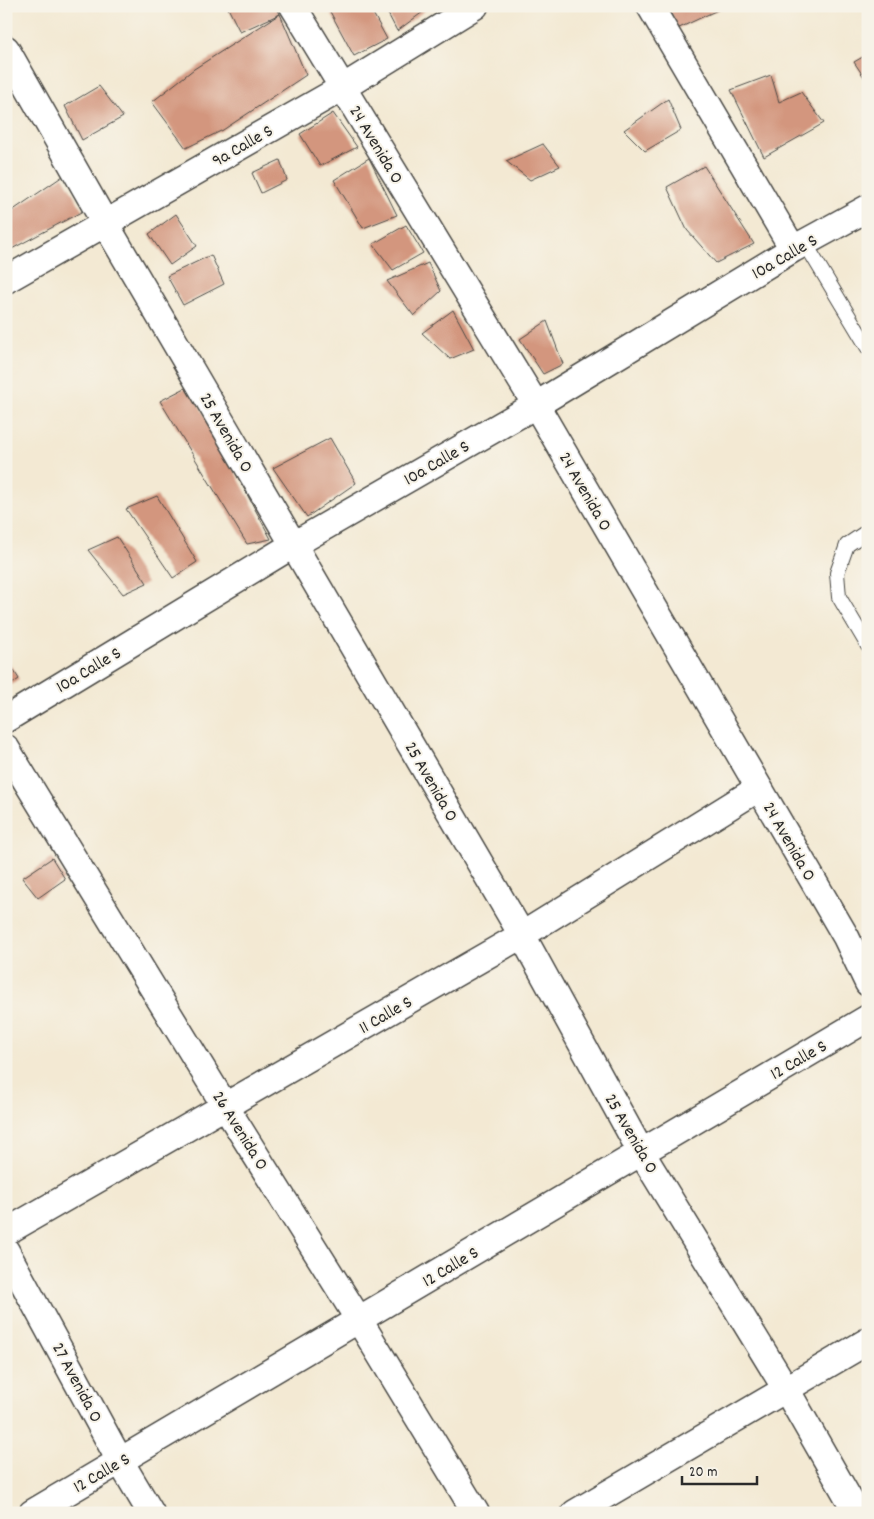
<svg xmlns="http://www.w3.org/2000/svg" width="874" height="1519" viewBox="0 0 874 1519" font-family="Dekko,sans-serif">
	<rect width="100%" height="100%" fill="#f7f3e8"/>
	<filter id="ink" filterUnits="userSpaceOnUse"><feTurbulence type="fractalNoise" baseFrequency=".02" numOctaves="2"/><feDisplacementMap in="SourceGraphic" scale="10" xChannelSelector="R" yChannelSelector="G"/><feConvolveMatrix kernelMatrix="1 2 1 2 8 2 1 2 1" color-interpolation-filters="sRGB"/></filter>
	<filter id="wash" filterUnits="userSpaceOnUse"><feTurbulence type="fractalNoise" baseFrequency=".0096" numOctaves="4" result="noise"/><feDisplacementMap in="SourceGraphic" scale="20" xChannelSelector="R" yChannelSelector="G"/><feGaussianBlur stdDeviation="1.12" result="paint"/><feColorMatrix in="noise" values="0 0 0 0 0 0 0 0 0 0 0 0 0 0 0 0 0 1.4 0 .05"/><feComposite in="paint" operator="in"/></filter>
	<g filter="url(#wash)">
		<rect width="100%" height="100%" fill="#f3e9d3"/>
		<g id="blocks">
			<path fill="#d3967e" d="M227,6H276L280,14L240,32Z
				M327,6H369L387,39L354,56Z
				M384,6H431L397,31Z
				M668,6H726L677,29Z
				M280,14L306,75L223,130L186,148L152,102L194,69Z
				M868,54V83L854,62Z
				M771,75L779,102L801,92L824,123L764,157L731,90Z
				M99,86L123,117L82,140L65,106Z
				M668,99L681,130L645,151L624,130Z
				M333,113L357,147L320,166L300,134Z
				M543,144L560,166L530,180L506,161Z
				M369,158L397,215L363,228L334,180Z
				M280,160L287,180L261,193L252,173Z
				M704,166L754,244L716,263L687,230L667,187Z
				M63,176L83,211L6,252V215Z
				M176,214L197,246L170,265L149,234Z
				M406,225L423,253L393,270L373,244Z
				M211,255L224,284L183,305L167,276Z
				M428,263L441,291L414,316L387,281Z
				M453,310L474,349L450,359L422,333Z
				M547,321L563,364L543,374L520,339Z
				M189,386L271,539L247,544L160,401Z
				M330,438L356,483L307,517L273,468Z
				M157,496L197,562L173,578L126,509Z
				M117,537L147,583L123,594L88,550Z
				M6,658L19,679L6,688Z
				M52,858L65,879L38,898L22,878Z"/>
		</g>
	</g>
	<g filter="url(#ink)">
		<use href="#blocks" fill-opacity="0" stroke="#494844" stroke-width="1"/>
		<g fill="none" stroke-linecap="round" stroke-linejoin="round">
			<defs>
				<path id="lane" d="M805,243L868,348
					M868,531L847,545L837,573L839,597L868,646"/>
				<path id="street" d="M293,6L536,405L846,937L868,983
					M650,6L793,249
					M6,49L105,223L522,935L641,1152L786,1389L857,1513
					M6,280L342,88L475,6
					M6,719L293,545L536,405L793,249L868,208
					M6,748L225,1106L359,1320L476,1513
					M6,1232L522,935L759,788
					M6,1251L120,1461L151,1513
					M32,1513L868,1018
					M575,1513L868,1341"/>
			</defs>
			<use href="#lane" stroke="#494844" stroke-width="16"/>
			<use href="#street" stroke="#494844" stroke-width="29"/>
			<use href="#lane" stroke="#fff" stroke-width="14"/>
			<use href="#street" stroke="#fff" stroke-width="26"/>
		</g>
	</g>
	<g text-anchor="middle" stroke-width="4" stroke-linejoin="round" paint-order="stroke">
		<g font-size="18" fill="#2b2b2b" stroke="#f7f3e8">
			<text transform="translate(377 144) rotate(59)" y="6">24 Avenida O</text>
			<text transform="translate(242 145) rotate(-30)" y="6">9a Calle S</text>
			<text transform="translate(784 256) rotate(-30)" y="6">10a Calle S</text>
			<text transform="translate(227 432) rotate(60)" y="6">25 Avenida O</text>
			<text transform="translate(436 462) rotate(-30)" y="6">10a Calle S</text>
			<text transform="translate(586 491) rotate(60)" y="6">24 Avenida O</text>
			<text transform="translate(88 669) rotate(-31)" y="6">10a Calle S</text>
			<text transform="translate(432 781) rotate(60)" y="6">25 Avenida O</text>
			<text transform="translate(790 841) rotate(60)" y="6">24 Avenida O</text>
			<text transform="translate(385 1014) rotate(-30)" y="6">11 Calle S</text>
			<text transform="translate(798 1059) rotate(-30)" y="6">12 Calle S</text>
			<text transform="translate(241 1130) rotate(58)" y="6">26 Avenida O</text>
			<text transform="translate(632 1133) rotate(60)" y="6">25 Avenida O</text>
			<text transform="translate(450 1266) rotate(-31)" y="6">12 Calle S</text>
			<text transform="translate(78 1382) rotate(62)" y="6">27 Avenida O</text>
			<text transform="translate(101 1472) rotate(-30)" y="6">12 Calle S</text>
		</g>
	</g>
	<rect width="874" height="1519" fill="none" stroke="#f7f3e8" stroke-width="25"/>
	<path d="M682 1476v8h75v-8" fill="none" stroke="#2b2b2b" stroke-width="2.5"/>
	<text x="689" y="1476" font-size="15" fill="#2b2b2b" stroke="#f7f3e8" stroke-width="4" paint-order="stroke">20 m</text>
</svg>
